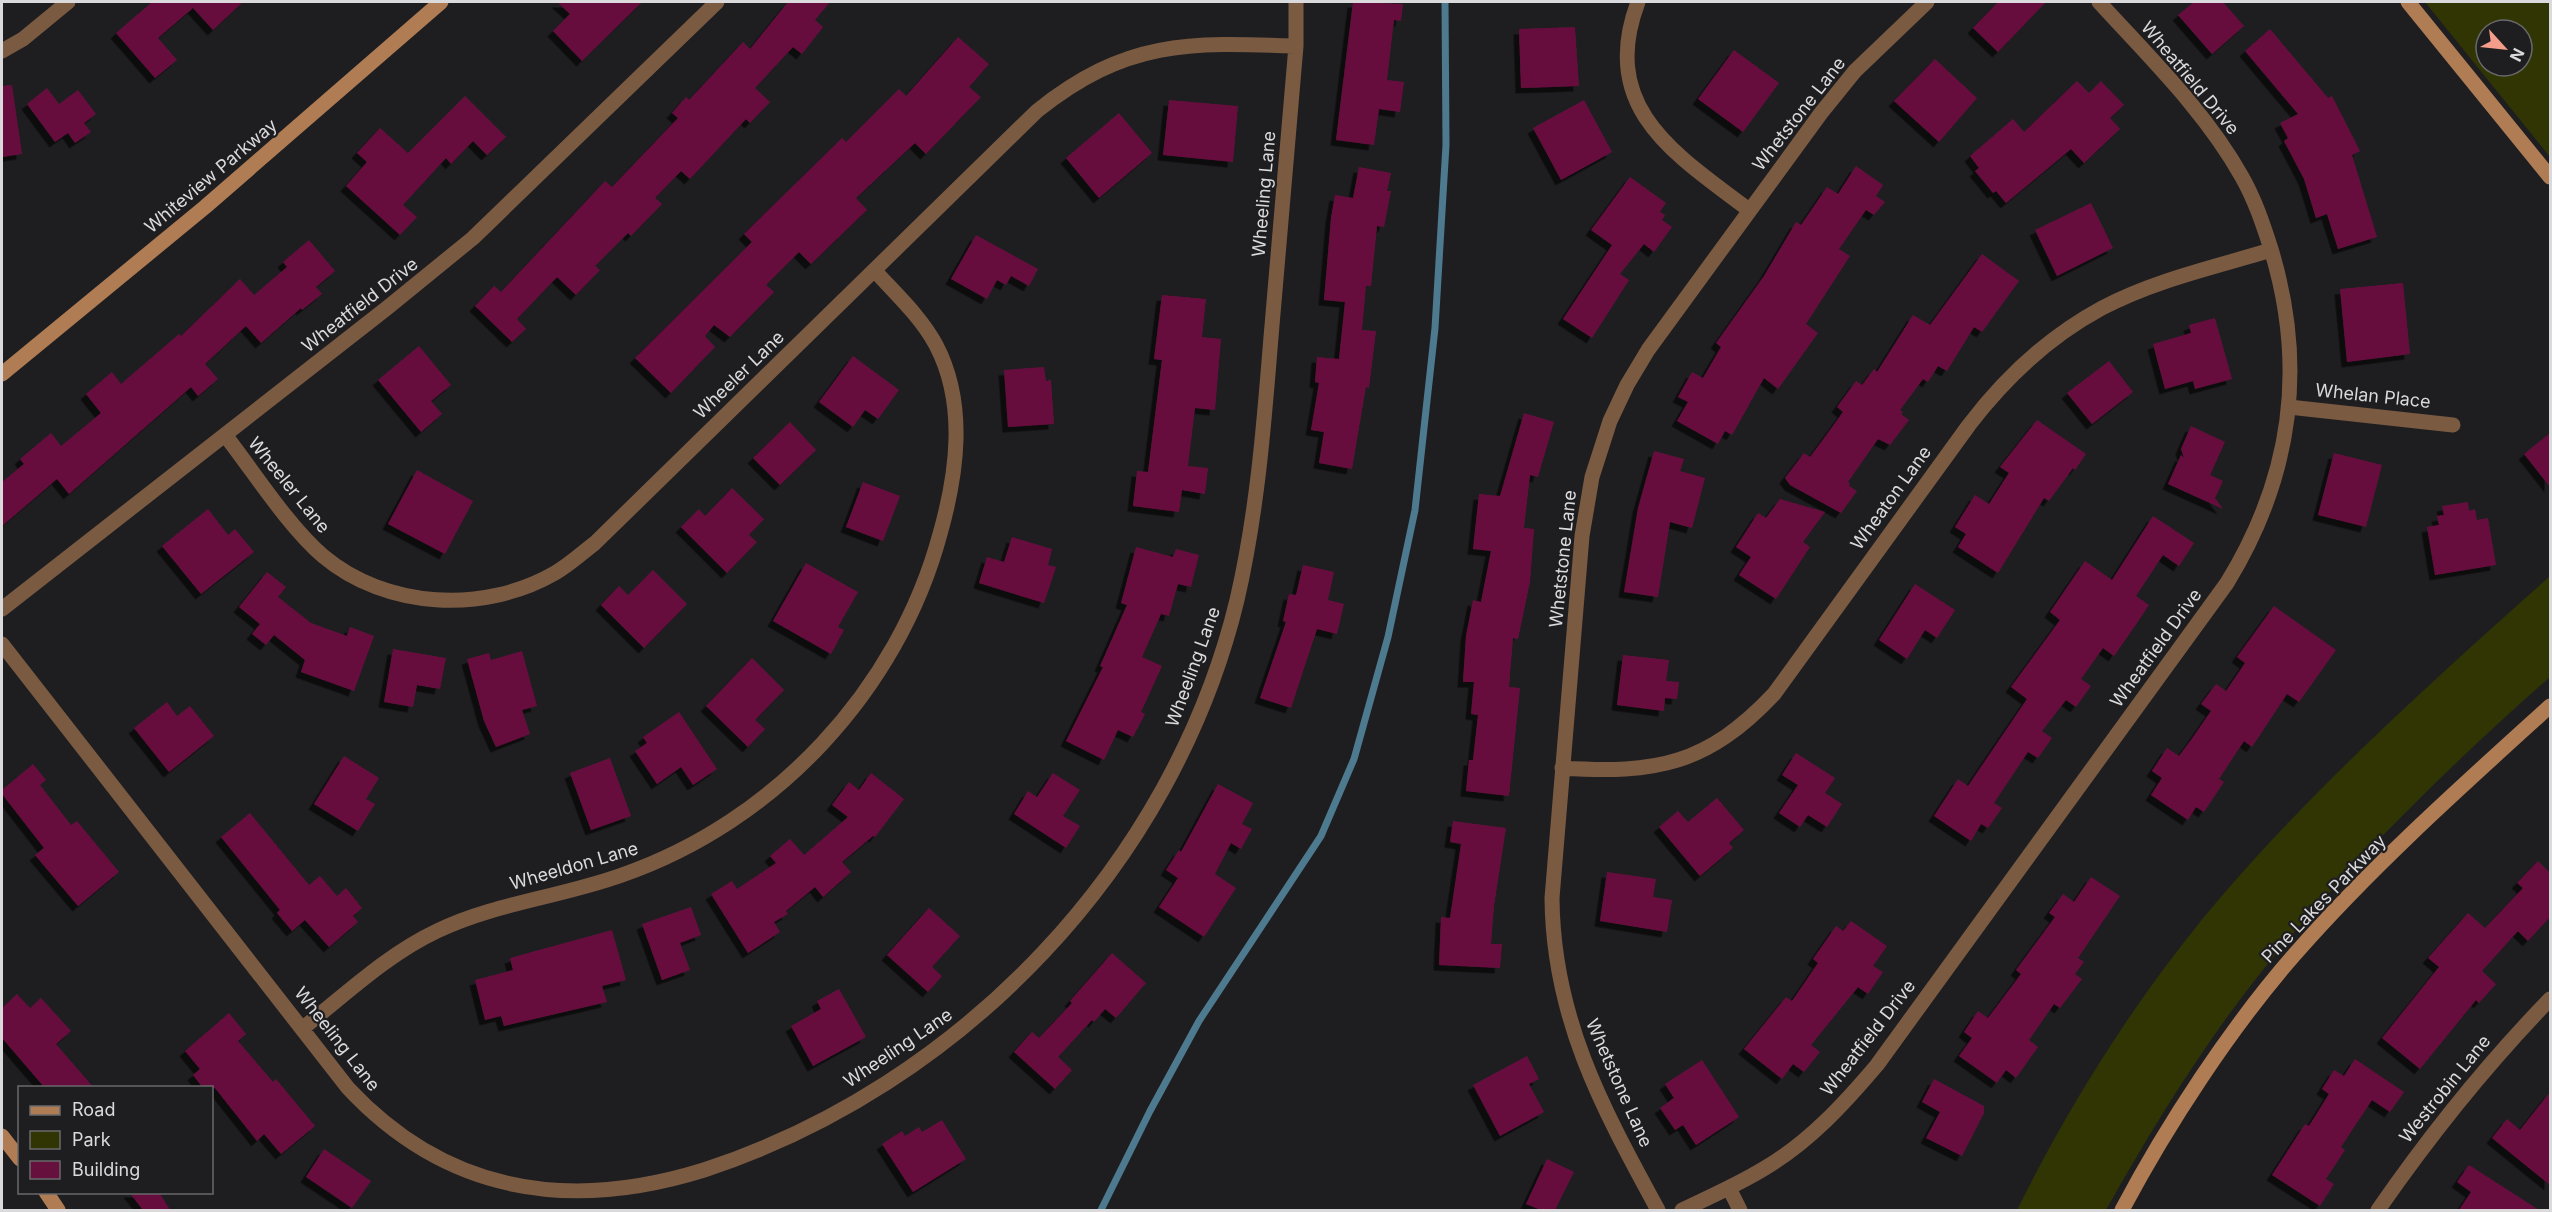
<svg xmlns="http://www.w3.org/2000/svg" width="2552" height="1212" viewBox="0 0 2552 1212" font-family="Inter,sans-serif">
	<defs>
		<filter id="shadow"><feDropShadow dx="-5.5" dy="5.5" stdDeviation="0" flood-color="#0009"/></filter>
	</defs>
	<rect width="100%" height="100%" fill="#1e1e21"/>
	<path fill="#313504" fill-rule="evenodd" d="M2425,2H2550V157ZM2486,30H2522V66H2486Z
		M2550,576V677C2448,767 2348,865 2262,971C2203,1045 2152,1128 2106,1210H2017C2078,1087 2156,967 2249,865C2342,762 2447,668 2550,576Z"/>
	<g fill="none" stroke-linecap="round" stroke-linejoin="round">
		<path stroke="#4d7a8e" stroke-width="7" d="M1101,1210L1150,1111L1199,1021L1321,836L1354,759L1388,637L1415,510L1435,328L1446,145L1445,2"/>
	</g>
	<path fill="#66103e" filter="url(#shadow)" d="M152,2H243L213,30L193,8L158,38L177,60L155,78L116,33Z
		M557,2H642L582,61L553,31L570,14Z
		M788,2H830L815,20L823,27L802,54L793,47L755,88L770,102L750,123L746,119L690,179L681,171L655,198L662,204L631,236L628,233L595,266L600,270L576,295L557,277L517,319L526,329L512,342L475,306L494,286L501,292L605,181L612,187L678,118L672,113L686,97L689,100L743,42L750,49Z
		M1353,2L1403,4L1401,21L1394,20L1387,80L1404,82L1400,112L1379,109L1374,145L1336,140Z
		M1998,2H2046L1998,52L1973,28Z
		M2194,2H2223L2244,26L2212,54L2178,15Z
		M1575,27L1579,86L1521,88L1519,29Z
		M2270,29L2328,98L2332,96L2360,151L2352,155L2377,237L2338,249L2327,214L2316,218L2304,179L2284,141L2288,138L2280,123L2298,114L2245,51Z
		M958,37L989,64L969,87L981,97L926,154L915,143L856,198L867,210L811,264L799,252L766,285L774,292L730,337L714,325L705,336L715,347L671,393L635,358L752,242L744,234L842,138L846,142L899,89L906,96Z
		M1734,50L1779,83L1743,132L1698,99Z
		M1935,59L1977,98L1939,142L1894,101Z
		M2077,81L2089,93L2101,81L2124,105L2110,118L2120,129L2084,163L2071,149L2006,203L1996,191L1993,193L1975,171L1979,168L1970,156L2013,119L2024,132Z
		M12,85L22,154L2,157V86Z
		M47,88L59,104L78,90L96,114L84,123L91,132L75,143L68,133L55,142L27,104Z
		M465,96L506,137L487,155L473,141L451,164L446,158L403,205L417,217L400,235L346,186L367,162L357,153L380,128L408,153Z
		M1169,100L1238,106L1233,162L1163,155Z
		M1584,100L1612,152L1561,180L1533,128Z
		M1119,113L1152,153L1099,198L1066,158Z
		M1856,166L1883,185L1876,196L1885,202L1874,215L1866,210L1839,249L1850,256L1806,324L1818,333L1778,389L1764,378L1732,435L1725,431L1718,444L1677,421L1688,402L1678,397L1692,372L1703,378L1721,347L1716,343L1764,276L1796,222L1801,225L1827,187L1838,194Z
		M1359,167L1391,173L1387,191H1391L1384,227L1377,226L1371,286H1366L1362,330L1376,331L1369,388L1366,387L1352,469L1319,463L1324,432L1311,430L1319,383L1315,382L1317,357L1339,359L1345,302L1324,300L1331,218L1335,195L1353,198Z
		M1630,177L1666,203L1660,212L1665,215L1662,220L1672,227L1654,252L1644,244L1620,274L1629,280L1592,338L1563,319L1612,245L1591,230Z
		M2091,203L2113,248L2057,276L2035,230Z
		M976,235L1038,269L1029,286L1011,276L1006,285L997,280L987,299L951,279Z
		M309,240L335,271L316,287L322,294L302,310L301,308L261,343L246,326L205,364L218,379L198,396L191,387L69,494L57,479L2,526V482L24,464L20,459L51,433L61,446L101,413L86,394L112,372L121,384L179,334L181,336L240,279L254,295L287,267L283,262Z
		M1982,254L2019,281L1982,332L1974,327L1947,371L1938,366L1928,382L1923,379L1900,410L1903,412L1901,414L1909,420L1890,445L1878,439L1848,482L1850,483L1849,486L1857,491L1841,513L1790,485L1785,478L1804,453L1810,457L1822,441L1843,412L1837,407L1856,381L1862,385L1874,369L1877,372L1913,315L1930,325Z
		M2403,283L2410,354L2347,362L2340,289Z
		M1162,295L1206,299L1202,337L1221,339L1215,410L1195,408L1188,466L1208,468L1205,494L1182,490L1179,512L1133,506L1137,471L1148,472L1162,360L1154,359Z
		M2215,318L2232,379L2195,389L2193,381L2165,389L2153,344L2191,333L2189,325Z
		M419,346L451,385L431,401L442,414L421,432L378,380Z
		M853,356L899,390L878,419L865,410L853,427L819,402Z
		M2109,361L2133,392L2092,424L2067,393Z
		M1044,367L1046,381L1051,380L1054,424L1008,427L1004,370Z
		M1524,413L1554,422L1538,477L1530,475L1524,528L1534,529L1530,582L1518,639L1513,638L1509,687L1520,688L1509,796L1466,791L1469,760H1473L1478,715L1471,714L1474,682H1463L1466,636L1473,600L1481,602L1491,551L1473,549L1479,494L1500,496Z
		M2037,420L2086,454L2075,470L2073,468L2049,501L2044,498L1998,573L1958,547L1966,534L1955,527L1975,495L1989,504L2009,473L2000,467Z
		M790,422L816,450L780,485L753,458Z
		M2191,426L2225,442L2210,475L2223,481L2215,498L2223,509L2168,484L2181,455L2184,458L2181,449Z
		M2550,433V487L2524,454Z
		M1654,451L1684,459L1680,471L1705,478L1692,528L1670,522L1658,597L1624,592L1638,508Z
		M2334,453L2382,465L2366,527L2318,515Z
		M417,470L473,501L445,554L388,524Z
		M863,482L900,496L883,541L846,527Z
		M732,488L764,519L749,535L757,542L727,573L681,527L699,509L705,516Z
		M1780,499L1825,512L1803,542L1810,547L1776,599L1739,575L1751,557L1736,547L1758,513L1766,518Z
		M2468,502L2469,511L2475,509L2477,520L2488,518L2496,565L2435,575L2427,527L2439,525L2437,516L2444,515L2442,506Z
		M208,509L228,535L235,529L254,552L201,594L162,546Z
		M2153,516L2194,543L2179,566L2163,555L2136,596L2149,605L2137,623L2114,656L2103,648L2081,679L2091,686L2076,707L2066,700L2042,731L2052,738L2038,758L2028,752L1994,803L2002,808L1988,828L1981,824L1971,841L1934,816L1958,779L1968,786L2027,699L2011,687L2060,620L2050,612L2085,561L2112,580Z
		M1012,537L1052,549L1048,565L1056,567L1044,603L979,583L987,557L1004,562Z
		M1136,547L1173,557L1176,549L1199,555L1191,587L1178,584L1169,616L1161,614L1142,657L1162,666L1141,712L1145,714L1133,737L1118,730L1104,760L1066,741L1103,667L1100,666L1127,605L1121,603Z
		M806,563L858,592L838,627L844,630L831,654L773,621Z
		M1303,565L1334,572L1328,600L1344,604L1337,634L1317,629L1291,708L1260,698L1286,622L1283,621L1289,594L1296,595Z
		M653,570L687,604L644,648L601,605L619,586L628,595Z
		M267,572L286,587L278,597L311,623L347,636L350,627L374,636L354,691L301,672L305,660L274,635L266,645L252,634L260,624L239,607Z
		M1915,584L1955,610L1937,638L1925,630L1907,659L1879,640Z
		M2274,606L2336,650L2299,702L2287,694L2252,747L2244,741L2219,779L2224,782L2204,812L2196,807L2188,820L2151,795L2162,778L2152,771L2167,748L2179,756L2191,740L2211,711L2201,704L2216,684L2226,691L2245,663L2237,657Z
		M393,649L446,658L440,689L417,685L413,707L384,702Z
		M522,651L537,706L522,710L530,734L496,747L484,721L467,659L489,653L491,660Z
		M1623,655L1669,660L1666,681L1679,682L1677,699L1665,698L1664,711L1617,705Z
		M752,658L784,690L755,720L765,729L748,747L706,706Z
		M167,702L177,716L190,706L214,736L169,772L134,728Z
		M679,712L717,769L693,785L681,767L657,784L635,751L647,743L643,737Z
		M1796,753L1835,778L1825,793L1842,804L1827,827L1808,815L1800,827L1779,813L1798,785L1782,775Z
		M344,756L379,778L366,799L375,804L358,831L314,804Z
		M610,758L631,816L591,830L570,773Z
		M33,764L46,780L40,785L71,825L77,821L119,872L78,906L35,855L44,848L2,794V790Z
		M871,773L904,799L875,837L873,836L842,862L851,872L823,897L815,887L786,911L788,914L774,922L780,932L748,953L711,894L732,881L737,889L776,863L770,856L790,839L804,855L848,817L832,805L849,782L859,790Z
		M1053,773L1080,790L1063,816L1080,826L1066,848L1014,814L1028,791L1037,797Z
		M1218,784L1253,803L1242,824L1252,829L1241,849L1231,843L1215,874L1236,888L1204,937L1159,907L1178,878L1166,870L1179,850L1181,852Z
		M1717,798L1744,830L1729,843L1733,848L1700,876L1659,827L1678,811L1688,822Z
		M250,813L309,885L320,876L337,896L346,888L362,908L353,916L358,922L329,947L305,920L292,931L277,913L280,910L221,837Z
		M1453,821L1506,828L1494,906L1491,944H1502L1500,968L1439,965L1441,917L1450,918L1461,844L1450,842Z
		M2538,861L2550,873V917L2528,941L2518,931L2482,971L2496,984L2479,1003L2476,1000L2420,1069L2382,1038L2439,967L2428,958L2468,913L2485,928L2523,888L2517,883Z
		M1607,872L1656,879L1653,897L1672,900L1667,932L1600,921Z
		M2091,877L2120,896L2078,958L2084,962L2075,974L2082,979L2060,1008L2054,1004L2029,1040L2038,1047L2016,1078L2006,1070L1997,1083L1959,1056L1972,1038L1964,1032L1978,1011L1988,1018L2021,974L2016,970L2055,917L2049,913L2063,894L2074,902Z
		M691,907L701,935L680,943L690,970L662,980L642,924Z
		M929,908L960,936L932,967L942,976L928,992L887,955Z
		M1851,921L1887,946L1873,966L1883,972L1868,994L1858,987L1811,1045L1820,1052L1804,1072L1793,1064L1782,1079L1744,1049L1786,997L1792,1001L1818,963L1813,959L1836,926L1843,931Z
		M612,930L626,980L602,986L607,1002L504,1026L501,1016L485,1020L475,980L513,970L510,958Z
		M1112,953L1146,983L1116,1018L1105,1009L1094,1022L1092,1020L1058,1057L1072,1070L1055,1089L1014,1052L1032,1032L1039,1038L1072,1003L1070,1001Z
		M839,989L866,1037L813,1066L791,1026L821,1009L817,1001Z
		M17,994L30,1008L41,998L71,1031L56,1044L94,1088H45L2,1038V1008Z
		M229,1013L246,1034L238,1041L273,1082L276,1079L315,1126L281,1154L264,1134L257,1141L215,1088H203L193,1075L200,1069L185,1051Z
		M1527,1056L1539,1079L1529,1084L1544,1112L1500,1136L1473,1085Z
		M2355,1059L2404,1092L2390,1112L2372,1100L2341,1147L2345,1150L2326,1179L2334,1184L2320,1206L2272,1175L2305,1124L2309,1126L2329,1094L2322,1089L2334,1070L2344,1076Z
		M1702,1060L1739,1117L1696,1145L1683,1125L1675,1130L1660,1108L1674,1098L1665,1084Z
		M1934,1079L1984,1106V1113L1962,1156L1926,1138L1940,1112L1922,1102Z
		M2550,1092V1185L2492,1138L2507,1119L2520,1130Z
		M942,1120L966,1159L913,1192L882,1144L902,1131L905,1136L919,1127L922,1132Z
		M324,1149L371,1181L352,1208L306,1177Z
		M1547,1159L1574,1172L1555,1210H1541L1526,1204Z
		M2469,1165L2539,1210H2459L2471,1192L2457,1182Z
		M129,1192H159L170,1210H143Z"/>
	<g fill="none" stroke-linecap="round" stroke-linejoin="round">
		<path stroke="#7b5a42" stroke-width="15" d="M1638,2C1598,108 1675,154 1749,210
			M2,51L23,39L68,2
			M2289,407L2453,425
			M225,435C254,472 288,526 323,556C386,609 484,614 555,573C569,565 582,553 595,543L1037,111C1126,40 1188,42 1296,46
			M2,609L387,308L473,238L717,2
			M2,644L348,1088C446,1193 569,1212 704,1170C961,1086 1173,865 1237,600C1257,514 1264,425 1271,337C1279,240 1287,143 1296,46V2
			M1562,768C1656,774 1707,765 1774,694L1969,425C2005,378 2050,336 2102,308C2155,280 2215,267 2271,250
			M303,1028C346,994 388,954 437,931C495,903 561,897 622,875C775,822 898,690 940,534C957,474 967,404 936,345C921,317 896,294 875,271
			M1729,1188L1740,1210
			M1658,1210C1602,1107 1553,1018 1552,898L1582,536L1592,477L1610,421L1627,385L1648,350L1821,113L1855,71L1927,2
			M1682,1210C1710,1197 1739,1184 1765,1168C1809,1142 1844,1104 1877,1065L2227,583C2292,477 2307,367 2271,249C2263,224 2255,200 2242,177C2205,111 2150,58 2099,2
			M2378,1210C2430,1135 2486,1065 2550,999"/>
		<path stroke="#b07c54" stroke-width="15" d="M2408,2L2550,177
			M2,374L205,207L441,2
			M2,1136L20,1159
			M46,1192L58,1210
			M2122,1210C2167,1125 2231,1027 2295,954C2372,866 2464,784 2550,706"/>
	</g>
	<g text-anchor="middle" stroke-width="4.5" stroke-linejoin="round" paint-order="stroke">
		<g font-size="18" fill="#dadadc" stroke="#1e1e21">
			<text transform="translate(2190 78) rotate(50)" y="6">Wheatfield Drive</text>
			<text transform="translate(1799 114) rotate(-52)" y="6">Whetstone Lane</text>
			<text transform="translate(211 176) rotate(-40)" y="6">Whiteview Parkway</text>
			<text transform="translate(1264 194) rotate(-85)" y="6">Wheeling Lane</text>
			<text transform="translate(360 305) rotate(-38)" y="6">Wheatfield Drive</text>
			<text transform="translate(739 375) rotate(-44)" y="6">Wheeler Lane</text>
			<text transform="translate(2373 396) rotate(6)" y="6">Whelan Place</text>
			<text transform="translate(289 485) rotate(51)" y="6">Wheeler Lane</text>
			<text transform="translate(1891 498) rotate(-54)" y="6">Wheaton Lane</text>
			<text transform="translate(1563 559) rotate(-84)" y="6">Whetstone Lane</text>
			<text transform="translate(2156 648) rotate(-54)" y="6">Wheatfield Drive</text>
			<text transform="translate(1193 667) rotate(-70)" y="6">Wheeling Lane</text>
			<text transform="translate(574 866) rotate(-16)" y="6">Wheeldon Lane</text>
			<text transform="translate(2324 899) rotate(-46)" y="6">Pine Lakes Parkway</text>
			<text transform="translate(1868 1038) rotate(-52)" y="6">Wheatfield Drive</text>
			<text transform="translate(337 1039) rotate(52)" y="6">Wheeling Lane</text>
			<text transform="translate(898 1048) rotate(-34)" y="6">Wheeling Lane</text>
			<text transform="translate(1619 1083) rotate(66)" y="6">Whetstone Lane</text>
			<text transform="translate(2445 1089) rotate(-51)" y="6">Westrobin Lane</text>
		</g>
	</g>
	<rect width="2552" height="1212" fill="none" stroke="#dadadc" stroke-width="6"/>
	<rect x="18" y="1086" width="195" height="108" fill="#1e1e21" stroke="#69696c" stroke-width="1.5"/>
	<rect x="30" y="1106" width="30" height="9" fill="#b07c54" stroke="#69696c" stroke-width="1.5"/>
	<text x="72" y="1116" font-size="18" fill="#dadadc">Road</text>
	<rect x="30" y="1131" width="30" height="18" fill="#313504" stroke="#69696c" stroke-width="1.5"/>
	<text x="72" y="1146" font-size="18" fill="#dadadc">Park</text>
	<rect x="30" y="1161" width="30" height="18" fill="#66103e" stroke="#69696c" stroke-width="1.5"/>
	<text x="72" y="1176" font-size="18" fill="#dadadc">Building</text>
	<g transform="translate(2504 48) rotate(117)"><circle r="28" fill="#1e1e21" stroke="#69696c" stroke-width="1.5"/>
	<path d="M0-4.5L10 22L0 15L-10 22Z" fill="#f49d8b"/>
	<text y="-9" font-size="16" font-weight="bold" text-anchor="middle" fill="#dadadc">N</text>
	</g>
</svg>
